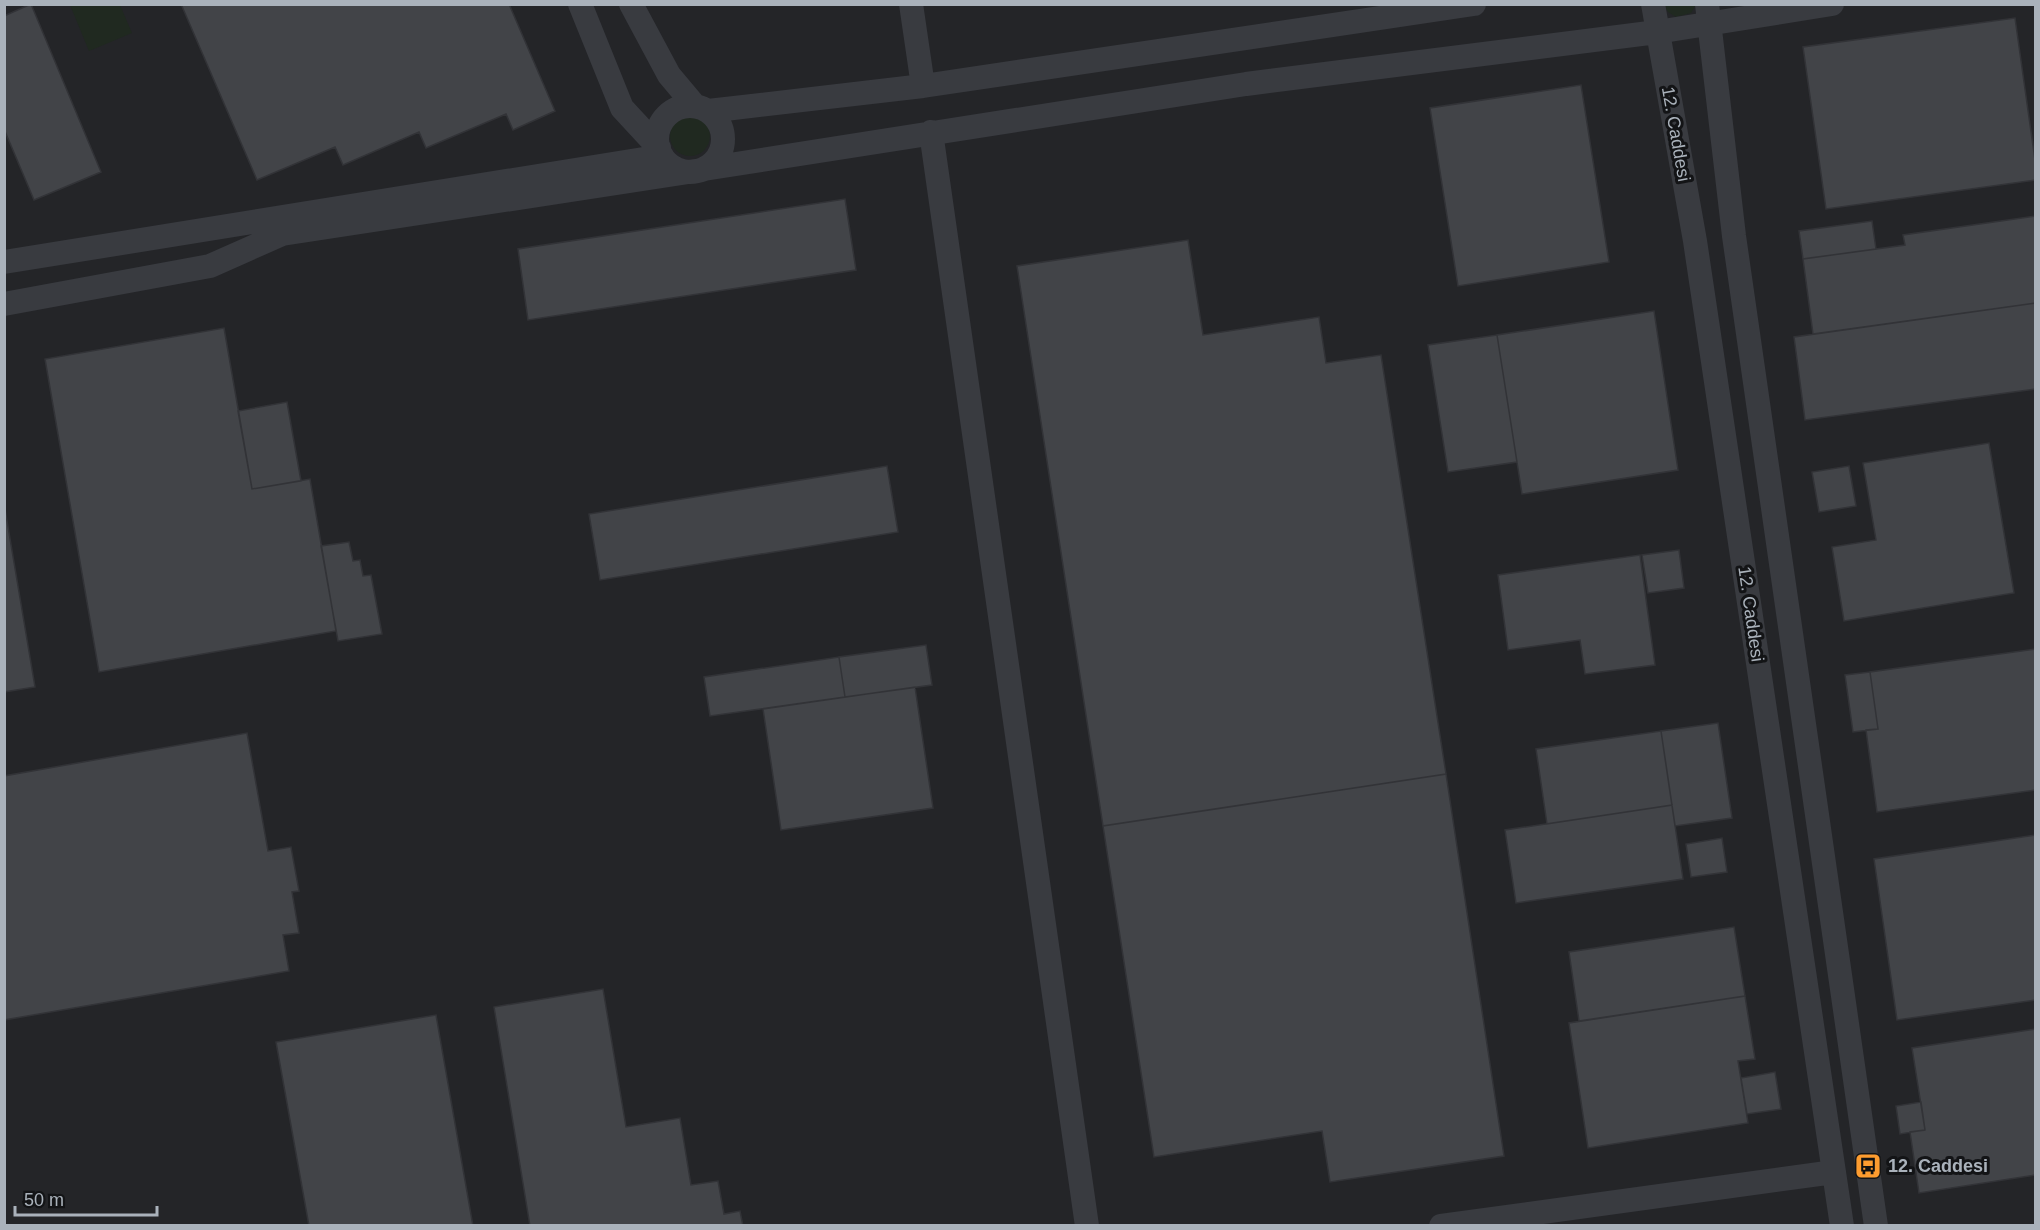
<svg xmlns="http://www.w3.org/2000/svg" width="2040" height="1230" viewBox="0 0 2040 1230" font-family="Helvetica,sans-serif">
	<rect width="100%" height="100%" fill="#18191b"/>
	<path fill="#242528" d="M5,5H2035V1225H5Z"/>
	<path fill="#202920" d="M70,5H120L132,33L89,51Z
		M1664,5H1696L1691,13L1676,17L1668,12Z
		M670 136a20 20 0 1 1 40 0a20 20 0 1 1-40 0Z"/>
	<path fill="#424448" stroke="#323337" stroke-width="1.5" d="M31,4L101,172L34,200L4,129V16Z
		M181,4H509L555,111L513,130L506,114L426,148L419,132L343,165L335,147L257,180Z
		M2015,18L2036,167V180L1826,209L1803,47Z
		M1581,85L1609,262L1458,286L1430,108Z
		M845,199L856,270L528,320L518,249Z
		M2036,216V303L1813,334L1803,259L1905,245L1903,235Z
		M1872,221L1876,249L1803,259L1799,231Z
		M1188,240L1203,335L1319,317L1326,363L1381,355L1446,774L1103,826L1017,266Z
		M2036,303V389L1805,420L1794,337Z
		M1654,311L1678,470L1522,494L1497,335Z
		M224,328L252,489L310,479L336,631L99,672L45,359Z
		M1497,335L1517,462L1448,472L1428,345Z
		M287,402L301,481L252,489L238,411Z
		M1989,443L2014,593L1844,621L1832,547L1876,540L1863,463Z
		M887,466L898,532L600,580L589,514Z
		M1849,466L1856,506L1819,512L1812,472Z
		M4,503L35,687L4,692Z
		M349,542L353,561L360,560L363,576L371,575L382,634L338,641L321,546Z
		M1679,550L1684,588L1648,593L1642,555Z
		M1640,555L1655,665L1585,674L1580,640L1508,650L1498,575Z
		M926,645L932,685L845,697L839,657Z
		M2036,649V790L1877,812L1866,730L1878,729L1870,672Z
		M839,657L845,697L710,716L704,677Z
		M1870,672L1878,729L1853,732L1845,675Z
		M915,687L933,808L781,830L763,709Z
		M1718,723L1732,818L1675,826L1661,731Z
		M1661,731L1672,805L1547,824L1536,749Z
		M247,733L268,851L291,847L299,891L292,892L299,933L283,935L289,971L4,1020V776Z
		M1446,774L1504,1156L1330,1182L1322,1131L1154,1157L1103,826Z
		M1672,805L1683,879L1516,903L1505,830Z
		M2036,835V1000L1897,1020L1874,859Z
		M1722,838L1727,872L1691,877L1686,844Z
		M1734,927L1745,996L1579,1021L1569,952Z
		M603,989L626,1127L680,1118L691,1185L718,1181L724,1214L740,1211L743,1226H530L494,1007Z
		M1745,996L1755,1059L1738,1061L1748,1123L1588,1148L1569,1023Z
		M436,1015L473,1226H309L276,1042Z
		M2036,1029V1175L1919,1193L1910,1132L1925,1130L1912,1048Z
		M1775,1072L1781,1109L1747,1114L1741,1078Z
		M1921,1102L1925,1130L1900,1134L1896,1106Z"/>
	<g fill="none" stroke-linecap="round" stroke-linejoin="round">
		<path stroke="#393b40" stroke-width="24" d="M580,4L622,108L659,148
			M631,4L669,75L695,106
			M911,4L923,86
			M1653,4L1695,241L1842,1226
			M1707,4L1734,236L1876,1226
			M657 139a33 33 0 1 1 66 0a33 33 0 1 1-66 0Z
			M708,111L923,86L1474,4
			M931,132L1087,1226
			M704,169L1246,84L1657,32L1832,4
			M4,262L662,156
			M4,304L210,266L282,234L695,171
			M1441,1226L1834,1172"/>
	</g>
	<defs>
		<symbol id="bus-square" viewBox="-11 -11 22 22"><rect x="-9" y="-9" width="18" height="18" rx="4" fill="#fd9c2f" stroke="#131416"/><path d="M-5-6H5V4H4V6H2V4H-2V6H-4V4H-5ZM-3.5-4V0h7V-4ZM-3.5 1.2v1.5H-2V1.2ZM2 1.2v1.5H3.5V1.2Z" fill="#111"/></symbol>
	</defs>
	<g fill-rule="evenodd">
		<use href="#bus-square" x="1853" y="1151" width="30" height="30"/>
	</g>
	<g text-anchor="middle" stroke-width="6" stroke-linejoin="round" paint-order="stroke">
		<g font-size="18" fill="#aab2bb" stroke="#131416">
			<text transform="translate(1676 134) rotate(80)" y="6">12. Caddesi</text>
			<text transform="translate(1751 614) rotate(82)" y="6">12. Caddesi</text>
		</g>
		<g font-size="18" font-weight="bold" fill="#aab2bb" stroke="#131416" text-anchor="start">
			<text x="1888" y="1172">12. Caddesi</text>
		</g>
	</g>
	<rect width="2040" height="1230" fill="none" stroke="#aab2bb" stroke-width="12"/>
	<path d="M15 1206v9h142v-9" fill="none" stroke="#aab2bb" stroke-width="3"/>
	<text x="24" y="1206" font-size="18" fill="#aab2bb" stroke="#131416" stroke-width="4.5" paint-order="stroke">50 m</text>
</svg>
